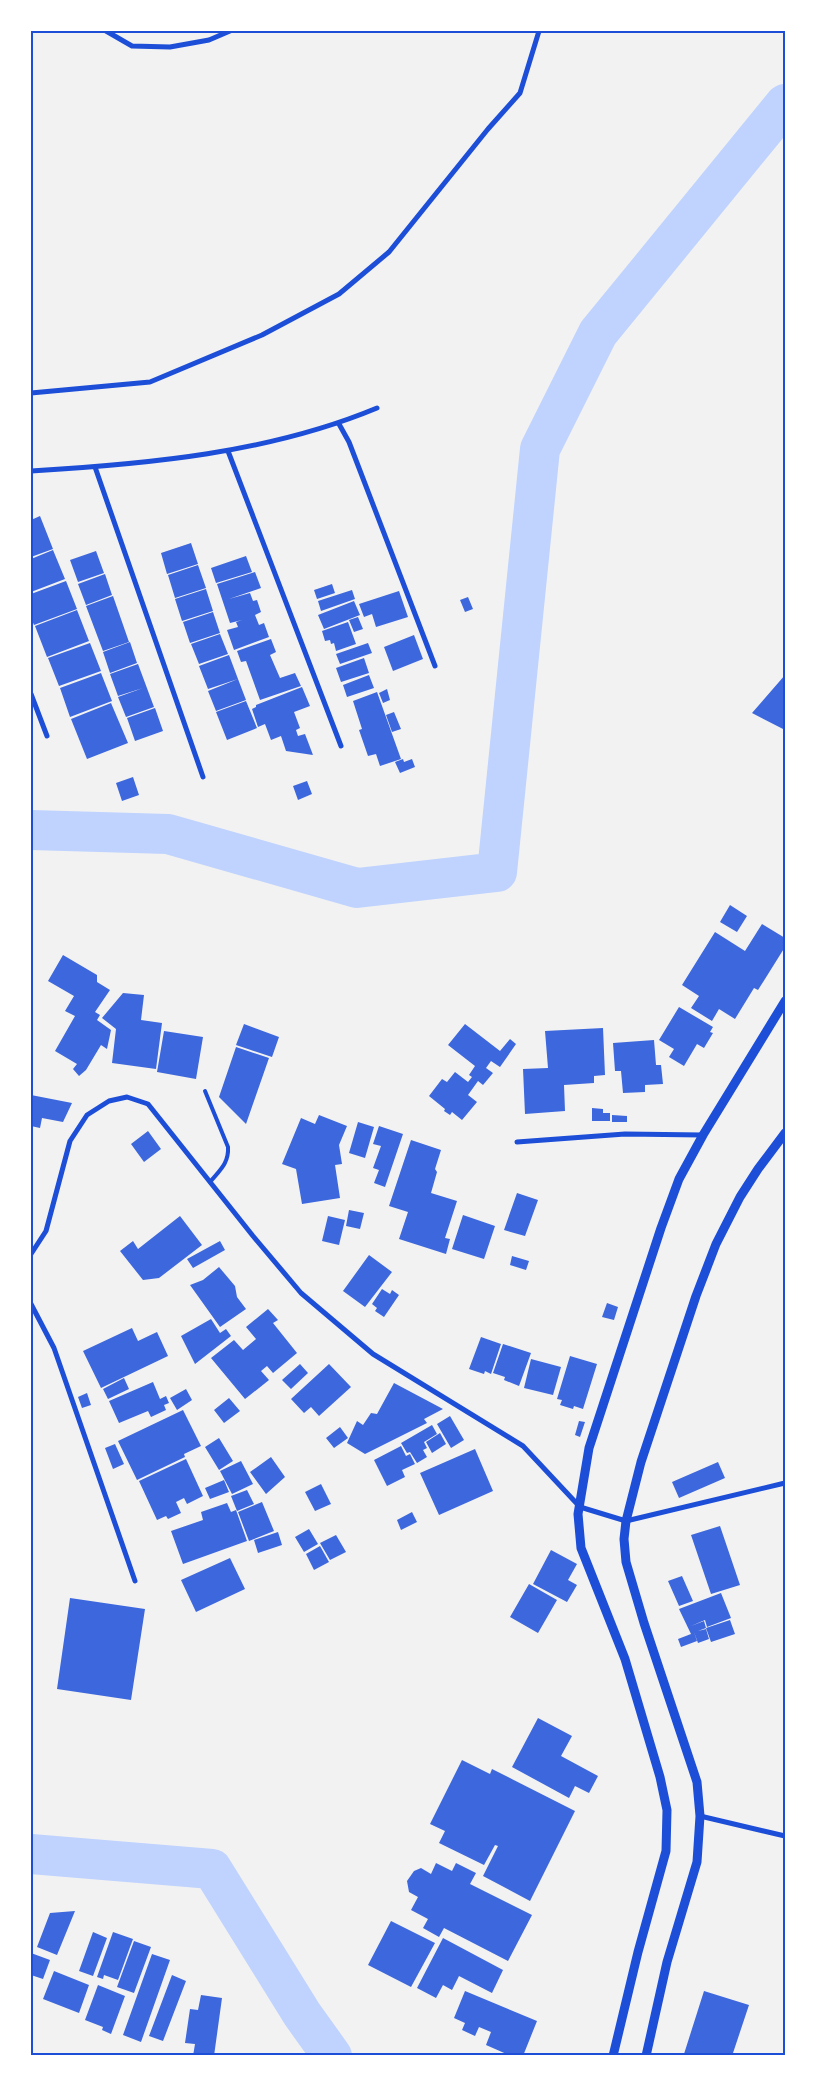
<svg xmlns="http://www.w3.org/2000/svg" width="816" height="2087" viewBox="0 0 816 2087" font-family="Overpass,sans-serif">
	<rect width="100%" height="100%" fill="#f2f2f2"/>
	<g fill="none" stroke-linecap="round" stroke-linejoin="round">
		<path stroke="#bfd3fe" stroke-width="40" d="M31,830L168,834L357,888L497,872L540,449L598,333L785,104
			M31,1854L212,1869L302,2014L332,2056"/>
	</g>
	<path fill="#3d67dc" d="M40,516L53,549L31,557V520Z
		M191,543L198,564L167,574L161,553Z
		M53,550L65,579L31,592V559Z
		M96,551L104,573L78,582L70,560Z
		M246,556L252,572L216,583L211,568Z
		M198,565L206,588L175,598L168,575Z
		M255,572L261,588L229,599L250,593L253,601L257,600L261,612L255,615L259,625L264,623L269,637L234,650L227,630L238,627L236,622L242,620L230,623L217,584Z
		M105,574L112,595L86,605L78,584Z
		M66,581L77,609L34,625L31,618V594Z
		M332,584L335,593L317,599L314,590Z
		M206,589L213,611L182,621L175,599Z
		M352,590L355,599L321,611L318,601Z
		M399,591L408,617L376,627L372,614L364,617L359,604Z
		M113,596L129,642L103,651L86,606Z
		M468,597L473,609L465,612L460,600Z
		M354,601L360,615L324,629L318,615Z
		M77,610L89,641L47,657L35,626Z
		M213,612L220,633L190,643L183,622Z
		M358,617L363,629L354,632L349,620Z
		M348,622L356,644L336,651L334,643L331,644L330,640L325,641L322,631Z
		M220,634L228,654L199,664L191,644Z
		M414,635L423,659L393,671L384,647Z
		M271,639L276,652L270,655L280,678L295,673L301,686L260,700L246,661L241,662L237,651Z
		M130,642L137,663L110,673L103,652Z
		M90,643L101,671L59,686L48,658Z
		M368,643L372,653L340,664L336,654Z
		M229,655L238,679L208,689L199,666Z
		M364,658L369,673L341,682L336,668Z
		M138,664L154,707L126,717L118,697L143,688L118,696L110,674Z
		M101,673L112,701L70,717L60,688Z
		M369,675L374,688L347,697L343,685Z
		M785,675V730L752,713Z
		M238,679L246,700L216,711L208,691Z
		M302,687L310,706L294,712L300,728L296,730L298,736L305,734L313,755L286,751L281,736L271,740L265,724L258,727L252,709L256,707V705Z
		M387,689L390,700L383,703L379,693Z
		M377,692L401,759L380,766L376,754L368,756L359,730L362,729L353,701Z
		M246,701L257,728L227,740L216,712Z
		M111,703L128,743L87,759L71,719Z
		M155,708L163,731L135,741L127,718Z
		M394,712L401,729L392,732L386,715Z
		M403,759L404,762L412,759L415,767L400,773L395,762Z
		M133,777L139,795L122,801L116,783Z
		M307,781L312,794L298,800L293,786Z
		M730,905L747,916L737,932L720,922Z
		M762,924L785,938V947L758,990L754,988L735,1019L719,1009L712,1021L691,1008L699,996L682,985L715,932L745,951Z
		M63,955L97,975V982L110,990L95,1012L100,1015L97,1020L111,1030L107,1049L101,1045L86,1070L79,1076L73,1069L77,1064L55,1051L75,1016L65,1011L74,996L48,981Z
		M123,993L144,995L141,1020L162,1023L156,1069L112,1063L116,1029L102,1018Z
		M679,1007L713,1027L710,1032L713,1033L704,1048L697,1044L684,1066L669,1057L674,1049L659,1040Z
		M244,1024L279,1037L272,1057L236,1045Z
		M465,1024L500,1051L510,1039L516,1044L500,1067L491,1061L486,1068L493,1073L483,1085L478,1081L468,1095L477,1102L462,1120L452,1112L450,1115L444,1111L445,1109L429,1096L442,1079L447,1082L455,1072L468,1082L472,1077L469,1075L475,1066L448,1045Z
		M603,1028L605,1075L594,1076V1083L564,1085L565,1111L525,1114L523,1069L548,1068L545,1031Z
		M164,1031L203,1037L196,1079L157,1072Z
		M654,1040L656,1065H661L663,1084L645,1085V1092L623,1093L621,1071H615L613,1043Z
		M236,1047L269,1058L246,1124L219,1097Z
		M31,1095L72,1103L63,1122L42,1118L40,1128L31,1126Z
		M592,1108L603,1109V1113H610V1121H592Z
		M319,1115L347,1126L339,1145L342,1164L335,1165L340,1198L302,1204L296,1169L282,1164L301,1118L315,1124Z
		M612,1115L627,1116V1122H612Z
		M358,1122L374,1127L365,1158L349,1153Z
		M379,1126L403,1134L385,1187L374,1183L379,1170L373,1168L381,1146L373,1144Z
		M148,1131L161,1149L144,1162L131,1144Z
		M411,1140L441,1150L435,1169L437,1172L431,1193L457,1201L445,1238L450,1239L446,1254L399,1239L408,1212L389,1206Z
		M517,1193L538,1200L525,1236L504,1230Z
		M349,1210L364,1213L360,1229L346,1226Z
		M463,1215L495,1226L484,1259L452,1249Z
		M180,1216L202,1245L159,1278L143,1280L120,1251L133,1241L138,1249Z
		M328,1216L345,1220L339,1245L322,1241Z
		M220,1241L225,1250L193,1268L187,1259Z
		M369,1255L392,1272L365,1307L343,1291Z
		M512,1256L529,1261L526,1270L510,1265Z
		M219,1267L235,1286L237,1297L246,1309L220,1327L190,1285L203,1280Z
		M382,1289L390,1294L392,1290L399,1295L384,1317L375,1311L377,1308L372,1304Z
		M607,1303L618,1307L614,1320L602,1317Z
		M268,1309L278,1320L273,1323L297,1353L273,1373L267,1366L261,1371L269,1380L245,1399L211,1358L234,1340L243,1350L256,1339L246,1327Z
		M211,1319L220,1333L226,1329L231,1336L195,1364L181,1336Z
		M132,1328L138,1341L157,1332L168,1356L101,1388L83,1351Z
		M481,1337L501,1344L491,1374L485,1371L484,1374L469,1369Z
		M503,1344L531,1353L519,1386L504,1380L505,1377L493,1373Z
		M570,1356L597,1364L583,1409L574,1406L573,1409L560,1405L562,1400L557,1399Z
		M531,1359L561,1367L553,1395L524,1388Z
		M300,1364L308,1373L291,1389L282,1380Z
		M329,1364L351,1387L319,1416L311,1407L304,1413L291,1399Z
		M124,1378L129,1389L108,1399L103,1389Z
		M153,1382L160,1399L166,1396L169,1403L164,1405L166,1410L151,1417L148,1411L119,1423L109,1401Z
		M394,1383L443,1409L424,1419L427,1423L365,1454L347,1443L357,1421L363,1425L371,1413L377,1414Z
		M186,1389L192,1400L177,1410L170,1398Z
		M87,1393L91,1405L82,1408L78,1397Z
		M229,1398L240,1411L224,1423L214,1410Z
		M183,1410L201,1446L184,1454L185,1457L137,1480L118,1441Z
		M450,1416L464,1440L451,1448L437,1424Z
		M579,1421L585,1422L580,1437L575,1435Z
		M432,1425L437,1434L424,1442L427,1448L423,1450L427,1457L417,1463L410,1452L407,1453L401,1443Z
		M340,1427L348,1438L334,1448L326,1438Z
		M440,1433L446,1444L432,1453L426,1442Z
		M219,1438L233,1461L219,1470L205,1447Z
		M115,1444L124,1464L113,1469L105,1448Z
		M401,1446L406,1456L410,1454L415,1464L402,1470L405,1477L387,1486L374,1460Z
		M475,1449L493,1491L439,1515L420,1473Z
		M271,1457L285,1477L266,1494L250,1472Z
		M186,1459L203,1496L187,1504L184,1498L176,1502L181,1513L168,1519L166,1516L157,1520L139,1481Z
		M241,1461L253,1484L232,1494L220,1471Z
		M718,1462L725,1478L679,1498L672,1482Z
		M224,1480L229,1492L210,1499L205,1488Z
		M321,1484L331,1504L315,1511L305,1492Z
		M247,1490L254,1504L237,1511L231,1496Z
		M262,1502L274,1531L249,1541L238,1512Z
		M227,1503L231,1512L236,1510L247,1541L183,1564L171,1531L203,1520L201,1512Z
		M412,1512L417,1522L401,1530L397,1520Z
		M720,1526L740,1585L711,1594L691,1535Z
		M309,1529L318,1544L304,1552L295,1537Z
		M278,1532L282,1545L258,1553L254,1540Z
		M336,1535L346,1552L330,1560L320,1543Z
		M320,1546L329,1562L314,1570L306,1554Z
		M551,1550L577,1564L568,1580L577,1585L567,1602L533,1584Z
		M230,1558L245,1589L196,1612L181,1580Z
		M682,1576L693,1601L679,1606L668,1581Z
		M529,1584L557,1600L538,1633L510,1617Z
		M721,1593L731,1618L707,1627L705,1620L691,1626L704,1621L706,1628L698,1631L706,1629L709,1639L698,1643L694,1632L697,1641L681,1647L678,1639L691,1634L679,1609Z
		M70,1598L145,1609L131,1700L57,1689Z
		M730,1620L735,1634L711,1642L706,1628Z
		M538,1718L572,1736L561,1756L598,1776L589,1793L575,1786L569,1798L512,1767Z
		M462,1760L490,1774L492,1769L575,1811L530,1901L483,1876L498,1846L495,1845L484,1865L439,1843L445,1831L430,1824Z
		M436,1863L452,1871L456,1863L476,1873L470,1884L532,1915L508,1961L444,1928L439,1937L423,1928L428,1919L411,1910L418,1897L409,1892L407,1881L414,1871L421,1868L431,1874Z
		M75,1911L57,1955L37,1947L50,1913Z
		M391,1921L435,1943L411,1987L368,1965Z
		M93,1932L107,1938L93,1976L79,1971Z
		M113,1932L133,1939L118,1980L104,1975L103,1979L97,1977Z
		M443,1938L503,1970L492,1993L459,1976L452,1990L443,1985L436,1998L417,1988Z
		M134,1941L151,1947L134,1993L117,1987Z
		M31,1953L50,1960L43,1979L31,1975Z
		M152,1954L170,1960L141,2042L123,2035Z
		M54,1971L89,1985L79,2013L43,1999Z
		M172,1975L186,1981L163,2041L149,2036Z
		M98,1985L125,1996L111,2034L102,2030L103,2027L85,2020Z
		M465,1991L537,2021L523,2056H511L486,2045L491,2032L479,2027L475,2036L462,2030L465,2023L454,2018Z
		M704,1991L749,2005L732,2056H691L684,2054Z
		M201,1995L222,1998L214,2056H193L195,2044L185,2043L190,2009L198,2010Z"/>
	<g fill="none" stroke-linecap="round" stroke-linejoin="round">
		<path stroke="#1d4ed8" stroke-width="4" d="M205,1091L228,1147C229,1163 220,1170 210,1182"/>
		<path stroke="#1d4ed8" stroke-width="5" d="M106,31L132,46L170,47L209,40L230,31
			M31,393L150,382L262,335L339,294L389,252L488,129L520,93L539,31
			M339,424L349,442L435,666
			M228,451L341,746
			M95,467L203,777
			M31,471C148,464 269,453 377,408
			M31,694L47,736
			M517,1142L625,1134L703,1135
			M31,1254L46,1231L70,1141L87,1115L109,1101L127,1097L148,1104L253,1236L301,1293L373,1354L523,1446L580,1507L626,1521L785,1483
			M31,1304L54,1348L135,1581
			M700,1816L785,1836"/>
		<path stroke="#1d4ed8" stroke-width="9" d="M613,2056L638,1952L666,1851L667,1810L660,1777L625,1659L581,1548L578,1514L589,1448L661,1228L679,1179L703,1135L785,1001
			M646,2056L667,1962L697,1862L700,1816L697,1782L644,1623L626,1562L624,1539L626,1521L641,1462L696,1296L716,1244L740,1197L758,1169L785,1133"/>
	</g>
	<rect width="816" height="2087" fill="none" stroke="#ffffff" stroke-width="65"/>
	<rect x="32" y="32" width="752" height="2022" fill="none" stroke="#1d4ed8" stroke-width="2"/>
</svg>
